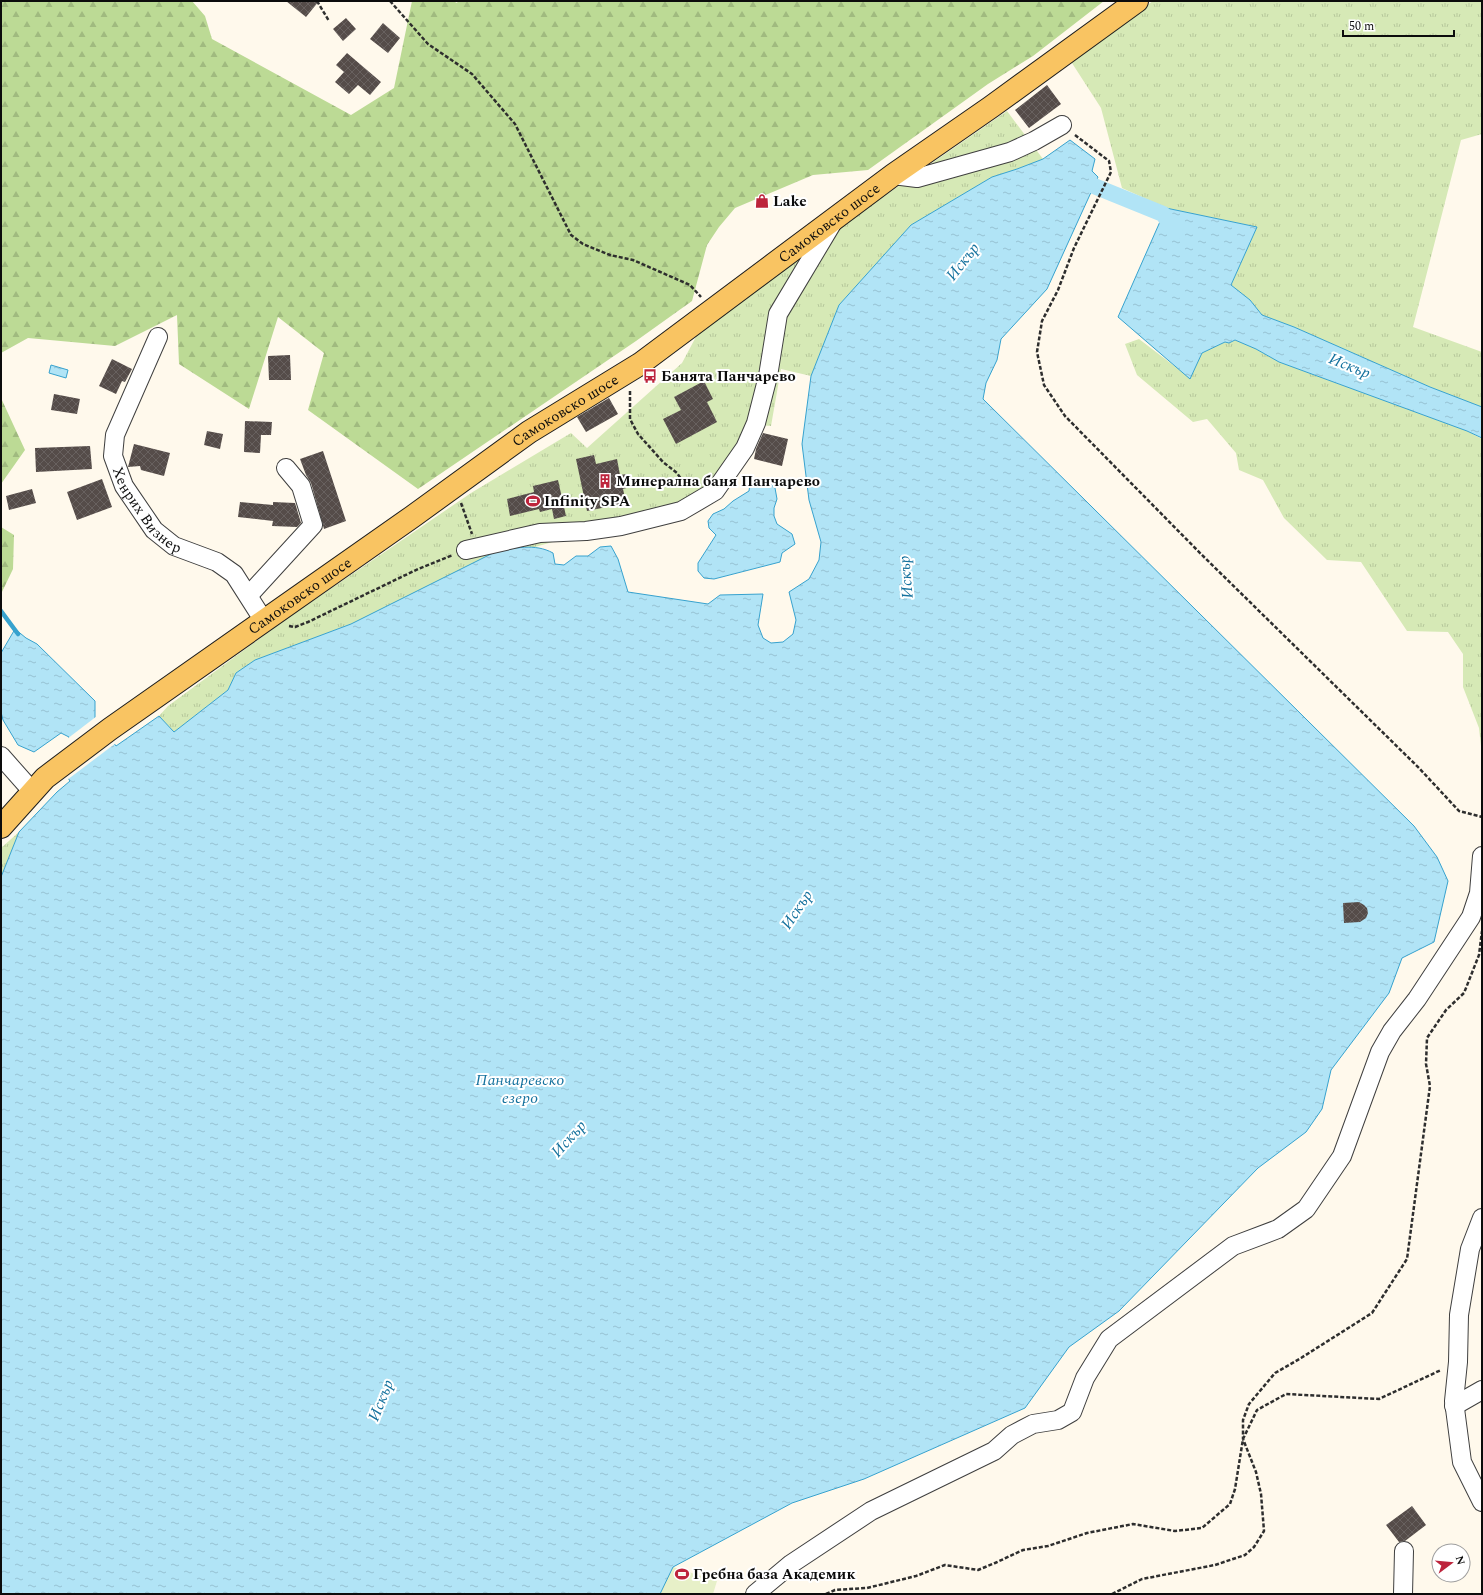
<svg xmlns="http://www.w3.org/2000/svg" width="1483" height="1595" viewBox="0 0 1483 1595" font-family="Spectral,serif">
	<defs>
		<pattern id="grass-tufts" width="24" height="20" patternUnits="userSpaceOnUse"><rect width="24" height="20" fill="#d6e9b6"/><path d="M3 7l-1-3M5 7V3M7 7l1-3M15 17l-1-3M17 17v-4M19 17l1-3" fill="none" stroke="#b6c79b"/></pattern>
		<pattern id="forest-firs" width="22" height="20" patternUnits="userSpaceOnUse"><rect width="22" height="20" fill="#bcda95"/><path d="M5 1l3.5 6h-7zM16 11l3.5 6h-7z" fill="#a0ba7f"/></pattern>
		<pattern id="water-ripples" width="26" height="14" patternUnits="userSpaceOnUse"><rect width="26" height="14" fill="#b1e4f6"/><path d="M2 4q2-2 4 0t4 0M15 11q2-2 4 0t4 0" fill="none" stroke="#97c2d2"/></pattern>
		<pattern id="building-cross-hatch" width="8" height="8" patternUnits="userSpaceOnUse"><rect width="8" height="8" fill="#554c49"/><path d="M0 0l8 8M0 8l8-8" fill="none" stroke="#68615f"/></pattern>
	</defs>
	<rect width="100%" height="100%" fill="#fff9ec"/>
	<path fill="url(#grass-tufts)" d="M1153,1H1482V134L1461,140L1413,327L1482,352V407L1430,387L1294,327L1262,315L1250,300L1231,285L1257,227L1166,208L1122,188L1101,108L1070,60Z
		M1007,111L1043,159L1017,169L992,177L911,225L839,305L811,376L781,369L771,426L760,425L717,495L535,547L515,548L351,624L255,660L236,673L228,690L174,732L159,716L168,706L285,620L471,493L571,433L587,448L682,363L698,333L867,208Z
		M1139,339L1190,378L1202,353L1225,342L1229,343L1235,340L1256,349L1279,362L1467,431L1482,439V755L1479,728L1463,687V654L1448,632L1407,631L1361,562L1327,560L1284,518L1263,480L1239,470L1236,453L1207,419L1193,422L1137,375L1125,344Z
		M19,832L1,877V848Z"/>
	<path fill="url(#forest-firs)" d="M1,1H192L205,16L212,39L351,115L394,88L412,1H453L457,3L458,1H1104L1033,56L988,84L868,170L813,175L735,208L719,227L707,245L692,301L636,341L418,489L308,410L324,353L278,317L249,409L179,364L177,315L115,346L28,338L1,353Z
		M1,398L25,450L1,484Z
		M1,527L14,535L13,569L1,594Z"/>
	<path fill="#e7f0c8" d="M673,1567L717,1581L713,1594H660Z"/>
	<path fill="url(#water-ripples)" stroke="#37a2ce" d="M1070,140L1095,159L1092,171L1098,177L1047,289L1001,339L997,360L986,383L983,399L1414,826L1437,857L1448,881L1434,942L1402,958L1389,993L1331,1070L1322,1109L1306,1132L1258,1168L1119,1311L1069,1347L1025,1408L864,1479L792,1503L673,1567L660,1594H1V877L19,832L57,792L70,781L68,778L69,737L61,733L34,752L18,745L3,720L1,712V653L15,629L26,638L37,644L95,701V718L116,746L159,716L174,732L228,690L236,673L255,660L351,624L495,552C514,548 535,543 553,553L555,564L564,565L576,556H588L600,547L611,546L618,559L628,592L708,604L720,595L763,594L758,625L763,638L771,643L783,642L793,634L796,620L789,592L809,579L819,560L821,542L809,500L802,444L811,376L839,305L911,225L992,177L1017,169L1043,159Z
		M1166,208L1257,227L1231,285L1250,300L1262,315L1294,327L1430,387L1482,407V438L1467,431L1279,362L1256,349L1235,340L1229,343L1225,342L1202,353L1190,379L1118,317Z
		M51,365L68,370L66,378L49,373Z
		M768,482L775,488L777,499L774,508V516L777,524L792,534L795,544L782,553L780,562L714,579L704,578L698,571V563L716,535L709,528L708,521L713,514L724,509L733,501L749,491L750,484Z"/>
	<path fill="#fff9ec" d="M97,716L116,743L67,780V739Z"/>
	<g fill="none" stroke-linecap="round" stroke-linejoin="round">
		<path stroke="#37a2ce" stroke-width="4.5" d="M1,611L18,634"/>
		<path stroke="#b1e4f6" stroke-width="16" d="M1094,186L1163,214L1175,232"/>
	</g>
	<path fill="url(#building-cross-hatch)" d="M286,1H319L306,17Z
		M346,18L356,29L343,41L333,29Z
		M383,23L400,38L388,53L370,39Z
		M347,53L381,82L370,95L358,85L349,94L335,82L344,72L336,65Z
		M1047,85L1061,104L1029,128L1015,110Z
		M290,355L291,380H269L268,356Z
		M112,359L132,369L125,382L122,381L116,394L99,386Z
		M704,381L713,399L707,402L717,422L676,444L663,419L681,410L674,397Z
		M54,394L80,399L77,414L51,410Z
		M609,398L618,414L586,432L577,417Z
		M245,421L272,422L271,435H261L260,453L244,452Z
		M207,431L223,434L220,449L204,445Z
		M763,433L788,439L782,466L754,459L756,449Z
		M134,444L170,453L164,476L141,470L140,466L128,467Z
		M90,446L92,469L36,472L35,448Z
		M323,451L346,521L324,529L311,483L306,475L300,459Z
		M594,455L596,464L617,459L620,475L627,474L630,487L623,489L626,503L587,511L576,459Z
		M102,479L112,507L77,520L67,492Z
		M558,480L566,516L554,519L552,509L540,512L539,509L510,516L507,499L534,492L533,486Z
		M32,489L36,503L9,510L6,496Z
		M240,502L273,505V502L295,503L301,523L297,527L272,526L273,521L238,517Z
		M1359,902L1364,905L1367,908L1368,913L1366,918L1360,922L1344,923L1343,903Z
		M1412,1506L1426,1525L1405,1541L1399,1542L1386,1525Z"/>
	<g fill="none" stroke-linecap="round" stroke-linejoin="round">
		<defs>
			<g id="minor">
				<path d="M893,175L917,178L1010,152L1034,141L1062,125"/>
				<path id="s1" d="M158,337L115,435L113,456L124,486L154,530L174,546L217,562L234,574L264,621"/>
				<path d="M466,550L540,533L586,531L621,526L681,511L715,491L745,448L756,423L768,376L778,314L833,222"/>
				<path d="M249,595L313,525L301,486L286,468"/>
				<path d="M1,756L32,791"/>
				<path d="M1482,1218L1470,1249L1459,1315L1458,1362L1454,1401L1462,1462L1482,1502"/>
				<path d="M1454,1406L1482,1390"/>
				<path d="M755,1594L791,1564L871,1511L994,1451L1012,1435L1033,1424L1058,1420L1072,1412L1085,1378L1109,1339L1233,1246L1278,1229L1306,1209L1342,1156L1380,1052L1392,1031L1417,999L1471,917L1479,893L1482,856"/>
				<path d="M1403,1594L1404,1551"/>
			</g>
			<g id="major">
				<path id="s2" d="M1,827L45,778L110,729L412,517L529,432L640,364L893,175L991,107L1137,1"/>
			</g>
		</defs>
		<use href="#minor" stroke="#3f3f3f" stroke-width="20"/>
		<use href="#major" stroke="#1d1d1d" stroke-width="24"/>
		<path stroke="#2e2e2e" stroke-width="2.5" stroke-dasharray="4 2" stroke-linecap="butt" d="M317,1L329,21
			M390,1L428,44L472,74L515,124L571,235L583,244L610,255L633,260L690,285L701,297
			M1075,135L1109,161L1111,172L1074,248L1058,290L1042,321L1037,352L1044,385L1065,416L1201,554L1419,768L1459,811L1482,817
			M630,391V419L638,434L663,462L677,473L688,489
			M461,503L472,534
			M289,626L295,627L308,622L418,569L453,555
			M826,1594L835,1590L867,1588L916,1576L945,1565L978,1570L995,1563L1023,1550L1048,1546L1087,1533L1133,1524L1175,1531L1202,1528L1230,1504L1235,1489L1243,1439L1257,1410L1286,1394L1379,1399L1441,1370
			M1112,1594L1142,1579L1215,1565L1245,1555L1254,1547L1264,1531L1261,1494L1256,1472L1243,1439V1420L1249,1404L1275,1373L1301,1358L1372,1313L1407,1259L1430,1086L1426,1064L1427,1038L1446,1010L1464,993L1479,955L1482,931"/>
		<use href="#minor" stroke="#fff" stroke-width="18"/>
		<use href="#major" stroke="#f9c462" stroke-width="22"/>
	</g>
	<defs>
		<symbol id="shop-bare" viewBox="-9 -9 18 18"><path d="M-5-2.5h2.3a2.7 3.5 0 0 1 5.4 0H5L5.5 6h-11ZM-1.5-2.5h3a1.5 2.3 0 0 0-3 0Z" fill="#bd243c" stroke="#fff" stroke-width="2.5" paint-order="stroke"/></symbol>
		<symbol id="bus-bare" viewBox="-9 -9 18 18"><path d="M-5-6H5V4H4V6H2V4H-2V6H-4V4H-5ZM-3.5-4V0h7V-4ZM-3.5 1.2v1.5H-2V1.2ZM2 1.2v1.5H3.5V1.2Z" fill="#bd243c" stroke="#fff" stroke-width="2.5" paint-order="stroke"/></symbol>
		<symbol id="building-bare" viewBox="-9 -9 18 18"><path d="M-4-6H4V6H1V3H-1V6H-4ZM-2.5-4.3h1.7v1.8h-1.7ZM.8-4.3h1.7v1.8H.8ZM-2.5-1h1.7V.8h-1.7ZM.8-1h1.7V.8H.8Z" fill="#bd243c" stroke="#fff" stroke-width="2.5" paint-order="stroke"/></symbol>
		<symbol id="stadium-bare" viewBox="-9 -9 18 18"><path d="M0-5a6.5 5 0 1 0 0 10a6.5 5 0 1 0 0-10ZM-3.5-1.8h7v3.6h-7Z" fill="#bd243c" stroke="#fff" stroke-width="2.5" paint-order="stroke"/></symbol>
	</defs>
	<g fill-rule="evenodd">
		<use href="#shop-bare" x="752" y="191" width="20" height="20"/>
		<use href="#bus-bare" x="640" y="366" width="20" height="20"/>
		<use href="#building-bare" x="595" y="471" width="20" height="20"/>
		<use href="#stadium-bare" x="523" y="491" width="20" height="20"/>
		<use href="#stadium-bare" x="672" y="1564" width="20" height="20"/>
	</g>
	<g text-anchor="middle" stroke-width="4" stroke-linejoin="round" paint-order="stroke">
		<g font-size="15" font-weight="bold" fill="#0c0c0c" stroke="#fff" text-anchor="start">
			<text x="773" y="206">Lake</text>
			<text x="661" y="381">Банята Панчарево</text>
			<text x="616" y="486">Минерална баня Панчарево</text>
			<text x="544" y="506">Infinity SPA</text>
			<text x="693" y="1579">Гребна база Академик</text>
		</g>
		<g font-size="15" fill="#0c0c0c" stroke="#fff">
			<text dy="5" stroke="none"><textPath href="#s2" startOffset="1027">Самоковско шосе</textPath></text>
			<text dy="5" stroke="none"><textPath href="#s2" startOffset="703">Самоковско шосе</textPath></text>
			<text dy="5" stroke="none"><textPath href="#s1" startOffset="193">Хенрих Визнер</textPath></text>
			<text dy="5" stroke="none"><textPath href="#s2" startOffset="379">Самоковско шосе</textPath></text>
		</g>
		<g font-size="16" font-style="italic" fill="#15729e" stroke="#fff">
			<text transform="translate(962 261) rotate(-52)" y="6">Искър</text>
			<text transform="translate(1350 365) rotate(22)" y="6">Искър</text>
			<text transform="translate(905 577) rotate(-95)" y="6">Искър</text>
			<text transform="translate(796 909) rotate(-56)" y="6">Искър</text>
			<text x="520" y="1085">Панчаревско<tspan x="520" dy="18">езеро</tspan></text>
			<text transform="translate(568 1138) rotate(-48)" y="6">Искър</text>
			<text transform="translate(380 1400) rotate(-68)" y="6">Искър</text>
		</g>
	</g>
	<rect width="1483" height="1595" fill="none" stroke="#0c0c0c" stroke-width="4"/>
	<g transform="translate(1451 1563) rotate(74)"><circle r="19" fill="#ffffff" stroke="#9e9e9e"/>
	<path d="M0-3L7 15L0 10L-7 15Z" fill="#bd243c"/>
	<text y="-6" font-size="11" font-weight="bold" text-anchor="middle" fill="#0c0c0c">N</text>
	</g>
	<path d="M1343 30v6h111v-6" fill="none" stroke="#0c0c0c" stroke-width="2"/>
	<text x="1349" y="30" font-size="12" fill="#0c0c0c" stroke="#ffffff" stroke-width="3" paint-order="stroke">50 m</text>
</svg>
